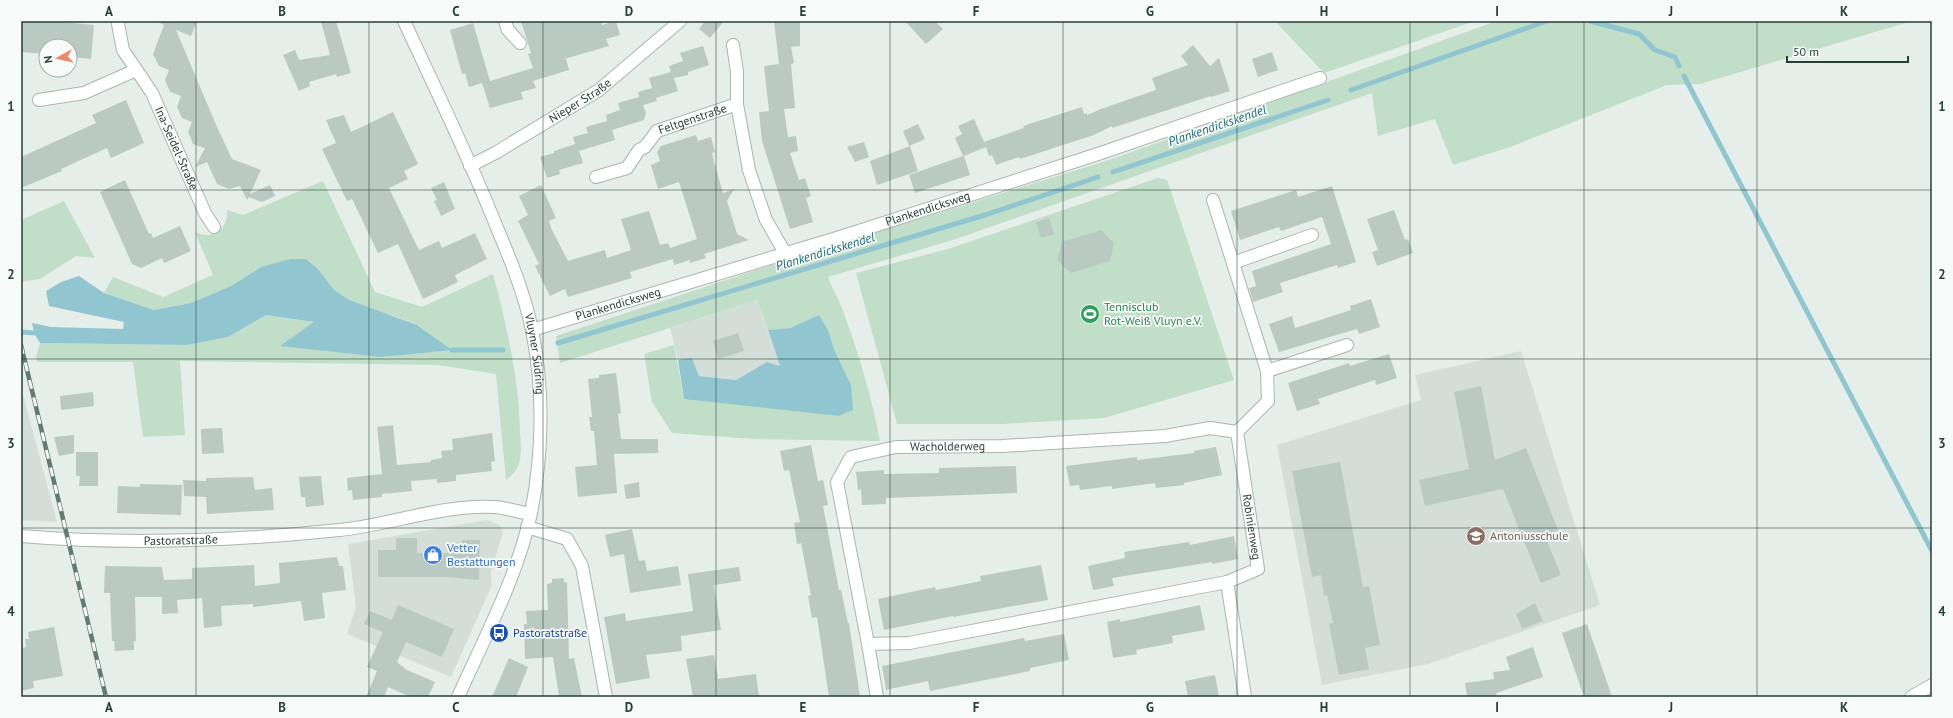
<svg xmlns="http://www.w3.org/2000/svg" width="1953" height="718" viewBox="0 0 1953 718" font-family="'PT Sans',sans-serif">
	<rect width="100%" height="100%" fill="#e6eeea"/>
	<path fill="#d4ded9" d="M757,300L780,366L751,372L736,380L699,376L692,358L678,360L670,328Z
		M1521,351L1600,605L1428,664L1322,685L1277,445L1421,400L1415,375Z
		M21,387L57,522L21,520Z
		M487,520L499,525L503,532L491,572L492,585L451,677L347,634L356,607L348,544Z"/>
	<path fill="#c0dec8" d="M1275,21H1475L1324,73Z
		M1497,21H1912L1700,84L1667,85L1510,147L1453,165L1435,119L1378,136L1372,93L953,240L828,277C833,291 841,303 845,317C860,357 872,399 880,441L754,439L672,433L652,402L644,354L674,345L684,399L835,352L828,330L819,315L790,328L768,330L757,300L560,363L556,336L787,260L1112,159Z
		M1158,178L1167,180L1234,380L1104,418L1003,424H897L856,273L948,249Z
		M323,181L375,292L422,307L493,274C507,326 519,379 520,433C521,443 522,457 518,466C516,472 511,476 506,480L496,374L439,365L180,361L185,435L143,437L133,362H37L36,357L40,343L187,345L228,337L266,315L315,322L281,346L452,350L417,325L397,317L370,309L349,300L334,291L318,269L306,259L261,267L231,286L191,303L154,310L104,293L113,277L163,297L213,275L195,232C212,241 229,229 227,210L243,215Z
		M64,201L95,258L76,256L40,279L21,282V220Z"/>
	<path fill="#91c6d0" d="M291,259H306L318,269L334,290L349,300L417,325L452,350L381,357L280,346L314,322L266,315L228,337L187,345L40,343L34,333L32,323L51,327L123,329L124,322L49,306L46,291L61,282L79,276L104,293L154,310L191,303L231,286L261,267Z
		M819,315L828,330L835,352L851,385L853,410L839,416L684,399L678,360L692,358L699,376L736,380L767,362L780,366L768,330L790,328Z"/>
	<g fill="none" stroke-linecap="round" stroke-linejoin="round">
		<path stroke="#91c6d0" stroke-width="5" d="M1590,21L1639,34L1655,50L1675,57L1679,66
			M1684,76L1932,551
			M1351,90L1547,21
			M1113,172L1328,100
			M21,332L34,333
			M558,343L985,215L1098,177
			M452,350H503"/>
	</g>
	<path fill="#bbc9c3" d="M21,21H52L94,25L91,59L70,57V46H46V54L21,52Z
		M156,21H197L191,36L176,30L217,127L232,159L261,170L250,194L270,185L275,196L262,202L249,197L247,200L240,186L229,189L217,184L207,162L195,167L205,148L193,144L188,132L192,122L182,118L177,107L181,96L170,92L165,80L169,70L159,66L153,54L164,25Z
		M321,21H336L351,73L337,77L336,74L309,82L310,86L299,91L283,55L295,50L299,60L330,55Z
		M521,21H601L602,25L616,21L620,35L606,39L609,46L561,60L566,59L569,70L533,81L536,88L521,92L523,99L490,108L482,83L469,87L465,73L462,74L450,30L473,23L490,81L533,68L528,54L531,53Z
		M705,21H724L710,38L699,29Z
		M774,21H800V46L791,47L794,63L791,64L795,108L784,109L788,137L796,136L798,151L790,153L799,180L805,178L811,196L806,198L813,222L790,229L762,141L759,112L769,111L764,66L779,64Z
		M905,21H935L943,29L926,44Z
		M1193,45L1210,66L1219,58L1230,91L1211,97V96L1112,128V126L1094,135L1020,159L1019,157L996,165L992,155L989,156L986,147L964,156L970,175L915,193L909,175L963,156L955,138L962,134L958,126L974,119L984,142L1024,128L1023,126L1082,107L1084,114L1087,113V115L1101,109L1156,90L1152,78L1188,65L1181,56Z
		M703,46L709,65L688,72V75L674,78L678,91L656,98L657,101L643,105L646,113L644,120L612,130L615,140L579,151L583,163L559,170L560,174L547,178L540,157L554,153V151L575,144L573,137L588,133L586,127L607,121L606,115L620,110L618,103L639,97L638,92L652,88L649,78L671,72L669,66L683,61L680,53Z
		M1272,52L1278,70L1258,77L1252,59Z
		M126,100L144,143L111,158L107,148L61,169L62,171L21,188V157L96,123L92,115Z
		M393,112L418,164L404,171L408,179L389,188L419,250L439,241L442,248L475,233L487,259L455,275L458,282L423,299L398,244L378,253L352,199L347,201L322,149L336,143L326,120L344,115L351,132Z
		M918,124L925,139L909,146L903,131Z
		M696,135L698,141L711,137L715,152L712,153L714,162L723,193L734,189L727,201L737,234L749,240L704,254L706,258L690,263V260L674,265L673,259L630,272L632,278L568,297L565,289L550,296L535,266L539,264L518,221L528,215L519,196L541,185L556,218L549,221L551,228L568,261L605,250L607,258L631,250L621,219L649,211L660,245L668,243L670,248L697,239L679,182L658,189L651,165L660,161L657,152L661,146Z
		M864,142L869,157L855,162L847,147Z
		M910,146L918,171L877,185L870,161Z
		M125,180L149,234L151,233L153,238L180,226L191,251L164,263L162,258L141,268L132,264L100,192Z
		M444,182L455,209L441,216L434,201L437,200L431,188Z
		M1332,186L1356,262L1338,268L1337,265L1280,283L1283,292L1253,302L1249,288L1256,286L1252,271L1331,244L1322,217L1281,231L1279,227L1240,240L1231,211L1296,190L1298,197Z
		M1394,210L1405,240L1408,239L1413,253L1377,266L1372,252L1378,250L1367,219Z
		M1049,218L1054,234L1041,238L1036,222Z
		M1101,230L1114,243L1110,261L1071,273L1057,260L1062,242Z
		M1371,299L1380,327L1359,334L1357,329L1279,352L1269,324L1292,316L1295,328L1351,310L1350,306Z
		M738,333L744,351L718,359L713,341Z
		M1389,354L1397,378L1376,385L1375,380L1318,399L1320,404L1297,411L1288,383L1349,363L1350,366Z
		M616,373L621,413L618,414L621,439H658V453L614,454L617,493L578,497L575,467L597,465L594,431H591L589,417H592L588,379L599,378V375Z
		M1481,386L1495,460L1526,448L1558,530L1545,536L1561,575L1541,583L1503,489L1425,506L1419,480L1469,469L1454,392Z
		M93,392L94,406L61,410L60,396Z
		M393,425L397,465L431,462V460L442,458L441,451L453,450L452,439L492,433L495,461L491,462L492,471L456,475V481L437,483V479L411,481L412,491L382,494V497L353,500L352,490L348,491L347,478L382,474L377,427Z
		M222,428L224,453L202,454L201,429Z
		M74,435V453L59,456L54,437Z
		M811,445L818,481L823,480L828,505L823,506L839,590H841L848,623H849L860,697H829L817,617L812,618L808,596L811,595L801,543L797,544L794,523L800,522L789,470L784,471L780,451Z
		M1216,447L1222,475L1184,483V485L1156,488L1155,483L1112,489V486L1080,490L1079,485L1070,486L1066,466L1137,457V460L1194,453V451Z
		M76,452H98V486H79L80,476H76Z
		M1340,462L1363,587L1369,586L1380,645L1365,648L1369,669L1339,675L1329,624L1333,623L1327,595L1324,596L1321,575L1312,577L1292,471Z
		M1016,466L1017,493L886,498V504L862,505L861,489L858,490L856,472L884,470V474L939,473V468Z
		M321,476L324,505L306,507L305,497H301L299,477Z
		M253,477L255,490L272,488L274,510L207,514L206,497L184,496L183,480L206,481V478Z
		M639,482L640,497L626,499L624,485Z
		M140,484L182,485L181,515L117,513L118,486L140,487Z
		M632,529L639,561L645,560L647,571L678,566L681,585L630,593L624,554L610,557L605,535Z
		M1234,536L1238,559L1212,564V562L1112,578L1114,586L1093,590L1088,566L1125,558L1124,552L1189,542L1190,545Z
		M396,538H417V553H462V540H480L479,580L446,577H378V550H396Z
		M337,557L339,566H343L346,590L322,593L325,618L304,621L301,601L253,607V604L221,606L222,626L204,628L202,598L177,600L178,613L162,614V597H135L136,641H134V650L115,651L114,641H112L110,593H104L105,566L162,567L164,580L192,579V568L254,565L255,586L280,583L279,563Z
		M1041,565L1048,600L953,617V616L884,630L878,599L935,587L936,590L981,581L980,576Z
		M739,567L741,581L714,585L721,630L681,636L682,651L646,655L650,678L616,684L604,617L625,613L626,621L693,611L688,574Z
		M564,578V583L567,582L569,659L574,658L582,697H559L553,657L525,659L524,624H527L526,611L548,610L547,584L552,583V579Z
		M1535,603L1543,621L1522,629L1516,614Z
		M398,605L454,629L442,657L406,642L397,662L407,670L435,682L428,697H411L388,687L384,697H366L377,671L367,667L383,632L364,624L370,611L392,620Z
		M1200,605L1205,630L1172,636L1173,643L1136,650L1137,654L1113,658L1107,622L1120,619V622Z
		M1587,624L1600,662L1612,697H1584L1562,633Z
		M54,627L63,676L33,681L34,688L21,691V648L26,647L25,639H29L28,632Z
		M1064,634L1069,660L1030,668V671L930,691L928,681L886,690L882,666L1024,638L1025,641Z
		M1533,647L1543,677L1496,693L1497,697H1467L1465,683L1494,679L1493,672L1510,670L1506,657Z
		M714,655L718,679L756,674L759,697H693L686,659Z
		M509,658L528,667L516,697H492Z
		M1215,675L1219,697H1188L1185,681Z"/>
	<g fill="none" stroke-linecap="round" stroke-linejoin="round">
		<defs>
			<g id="minor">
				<path id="s1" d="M119,21L118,24L123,50L152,93L205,213L214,227"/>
				<path id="s2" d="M404,21C434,86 466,151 493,218C508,254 524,291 532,330C544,389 543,454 531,513C518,575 484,639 458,697"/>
				<path d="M505,21L508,30L520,43"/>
				<path d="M733,45L737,72V104L749,170L766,220L785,253"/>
				<path d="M39,100L84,93L136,70"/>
				<path id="s3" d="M470,166L497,152L599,90L680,21"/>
				<path id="s4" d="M596,177L627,168L639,150L645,147L657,131L737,104"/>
				<path d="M1213,200L1267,371L1268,401L1237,432"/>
				<path d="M1233,263L1312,235"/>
				<path id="s5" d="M532,330L840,237L1098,154L1320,78"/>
				<path d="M1267,371L1347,345"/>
				<path id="s6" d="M1237,432L1258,569L1227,582L1245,697"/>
				<path d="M527,527L567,539L582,566L606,697"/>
				<path id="s7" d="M21,536C127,545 234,541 339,530C390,525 443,504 495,507C506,508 519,512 530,514"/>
				<path id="s8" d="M1227,582L909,643L868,644L837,482L851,457L896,447L1002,446L1165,436L1210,428L1237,432"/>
				<path d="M868,644L877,697"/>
				<path d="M1911,697L1932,685"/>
			</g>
		</defs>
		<use href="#minor" stroke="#a8b6b1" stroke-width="14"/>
		<use href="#minor" stroke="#fff" stroke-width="12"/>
		<defs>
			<path id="rail" d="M21,345L106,697"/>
		</defs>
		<use href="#rail" stroke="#607b74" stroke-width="4.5"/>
		<use href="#rail" stroke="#f6faf8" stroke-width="3" stroke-dasharray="9" stroke-linecap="butt"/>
	</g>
	<path fill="none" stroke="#253f39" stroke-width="1" stroke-opacity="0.55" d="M196,21V697M369,21V697M543,21V697M716,21V697M890,21V697M1063,21V697M1237,21V697M1410,21V697M1584,21V697M1757,21V697M21,190H1932M21,359H1932M21,528H1932"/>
	<defs>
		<symbol id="stadium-disc" viewBox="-11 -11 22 22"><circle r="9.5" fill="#2e9e5b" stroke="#f6faf8"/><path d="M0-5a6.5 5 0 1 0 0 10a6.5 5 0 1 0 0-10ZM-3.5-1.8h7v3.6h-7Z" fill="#fff"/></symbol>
		<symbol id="school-disc" viewBox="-11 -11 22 22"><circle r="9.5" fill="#8d6e63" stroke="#f6faf8"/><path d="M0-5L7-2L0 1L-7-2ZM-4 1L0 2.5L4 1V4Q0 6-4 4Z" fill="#fff"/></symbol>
		<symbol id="shop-disc" viewBox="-11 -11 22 22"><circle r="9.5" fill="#3f7fe0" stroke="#f6faf8"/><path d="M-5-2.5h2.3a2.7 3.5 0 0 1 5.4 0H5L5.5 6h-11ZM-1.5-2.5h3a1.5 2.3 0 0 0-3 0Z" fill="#fff"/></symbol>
		<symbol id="bus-disc" viewBox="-11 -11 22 22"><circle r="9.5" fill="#1a4fb4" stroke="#f6faf8"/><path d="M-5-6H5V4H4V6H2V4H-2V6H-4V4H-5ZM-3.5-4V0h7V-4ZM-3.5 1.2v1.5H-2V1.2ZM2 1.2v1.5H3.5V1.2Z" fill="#fff"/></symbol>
	</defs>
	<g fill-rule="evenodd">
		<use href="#stadium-disc" x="1079" y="303" width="22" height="22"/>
		<use href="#school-disc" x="1465" y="525" width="22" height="22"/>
		<use href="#shop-disc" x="422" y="544" width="22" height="22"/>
		<use href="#bus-disc" x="488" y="622" width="22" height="22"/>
	</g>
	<g text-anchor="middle" stroke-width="3.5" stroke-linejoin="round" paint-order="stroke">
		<g font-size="12" fill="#253f39" stroke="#f6faf8">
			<text dy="4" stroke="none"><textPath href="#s3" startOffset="128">Nieper Straße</textPath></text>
			<text dy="4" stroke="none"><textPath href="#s4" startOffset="118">Feltgenstraße</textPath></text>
			<text dy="4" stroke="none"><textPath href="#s1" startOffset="142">Ina-Seidel-Straße</textPath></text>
			<text dy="4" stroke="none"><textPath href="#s5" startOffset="414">Plankendicksweg</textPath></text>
			<text dy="4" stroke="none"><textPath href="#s5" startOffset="90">Plankendicksweg</textPath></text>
			<text dy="4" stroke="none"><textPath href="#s2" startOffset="359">Vluyner Südring</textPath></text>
			<text dy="4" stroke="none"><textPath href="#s8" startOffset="656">Wacholderweg</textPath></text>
			<text dy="4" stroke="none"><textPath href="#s6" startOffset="96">Robinienweg</textPath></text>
			<text dy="4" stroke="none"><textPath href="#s7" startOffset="160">Pastoratstraße</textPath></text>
		</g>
		<g font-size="12" fill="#27864d" stroke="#f6faf8" text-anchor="start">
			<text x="1104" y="311">Tennisclub<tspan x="1104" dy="14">Rot-Weiß Vluyn e.V.</tspan></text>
		</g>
		<g font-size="12" fill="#785e54" stroke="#f6faf8" text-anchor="start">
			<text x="1490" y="540">Antoniusschule</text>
		</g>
		<g font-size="12" fill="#366cbe" stroke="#f6faf8" text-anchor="start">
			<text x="447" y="552">Vetter<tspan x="447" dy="14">Bestattungen</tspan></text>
		</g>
		<g font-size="12" fill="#164399" stroke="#f6faf8" text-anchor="start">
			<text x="513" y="637">Pastoratstraße</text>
		</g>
		<g font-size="13" font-style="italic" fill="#216a79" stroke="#f6faf8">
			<text transform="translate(1217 125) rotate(-19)" y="5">Plankendickskendel</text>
			<text transform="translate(825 251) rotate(-17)" y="5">Plankendickskendel</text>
		</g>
	</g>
	<rect width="1953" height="718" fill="none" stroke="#f6faf8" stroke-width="44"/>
	<g transform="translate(58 58) rotate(262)"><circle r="19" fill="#f6faf8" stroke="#a2afac"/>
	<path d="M0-3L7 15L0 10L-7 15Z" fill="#eb8866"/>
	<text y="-6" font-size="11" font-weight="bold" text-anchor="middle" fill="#253f39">N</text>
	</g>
	<path d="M1787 56v6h121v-6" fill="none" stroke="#253f39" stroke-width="2"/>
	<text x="1793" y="56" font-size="12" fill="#253f39" stroke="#f6faf8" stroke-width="3" paint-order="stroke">50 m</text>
	<rect x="22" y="22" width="1909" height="674" fill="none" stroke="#253f39" stroke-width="1.5"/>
	<g font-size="13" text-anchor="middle" font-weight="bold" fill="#253f39">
		<text x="109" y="16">A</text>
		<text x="282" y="16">B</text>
		<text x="456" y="16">C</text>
		<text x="629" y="16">D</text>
		<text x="803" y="16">E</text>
		<text x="976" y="16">F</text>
		<text x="1150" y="16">G</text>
		<text x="1324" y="16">H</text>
		<text x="1497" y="16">I</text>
		<text x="1671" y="16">J</text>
		<text x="1844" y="16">K</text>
		<text x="11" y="111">1</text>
		<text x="1942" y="111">1</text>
		<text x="11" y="279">2</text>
		<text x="1942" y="279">2</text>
		<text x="11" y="448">3</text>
		<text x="1942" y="448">3</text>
		<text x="11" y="616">4</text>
		<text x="1942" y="616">4</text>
		<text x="109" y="712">A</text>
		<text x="282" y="712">B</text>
		<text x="456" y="712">C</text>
		<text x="629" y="712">D</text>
		<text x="803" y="712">E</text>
		<text x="976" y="712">F</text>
		<text x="1150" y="712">G</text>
		<text x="1324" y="712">H</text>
		<text x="1497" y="712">I</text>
		<text x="1671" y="712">J</text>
		<text x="1844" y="712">K</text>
	</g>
</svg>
